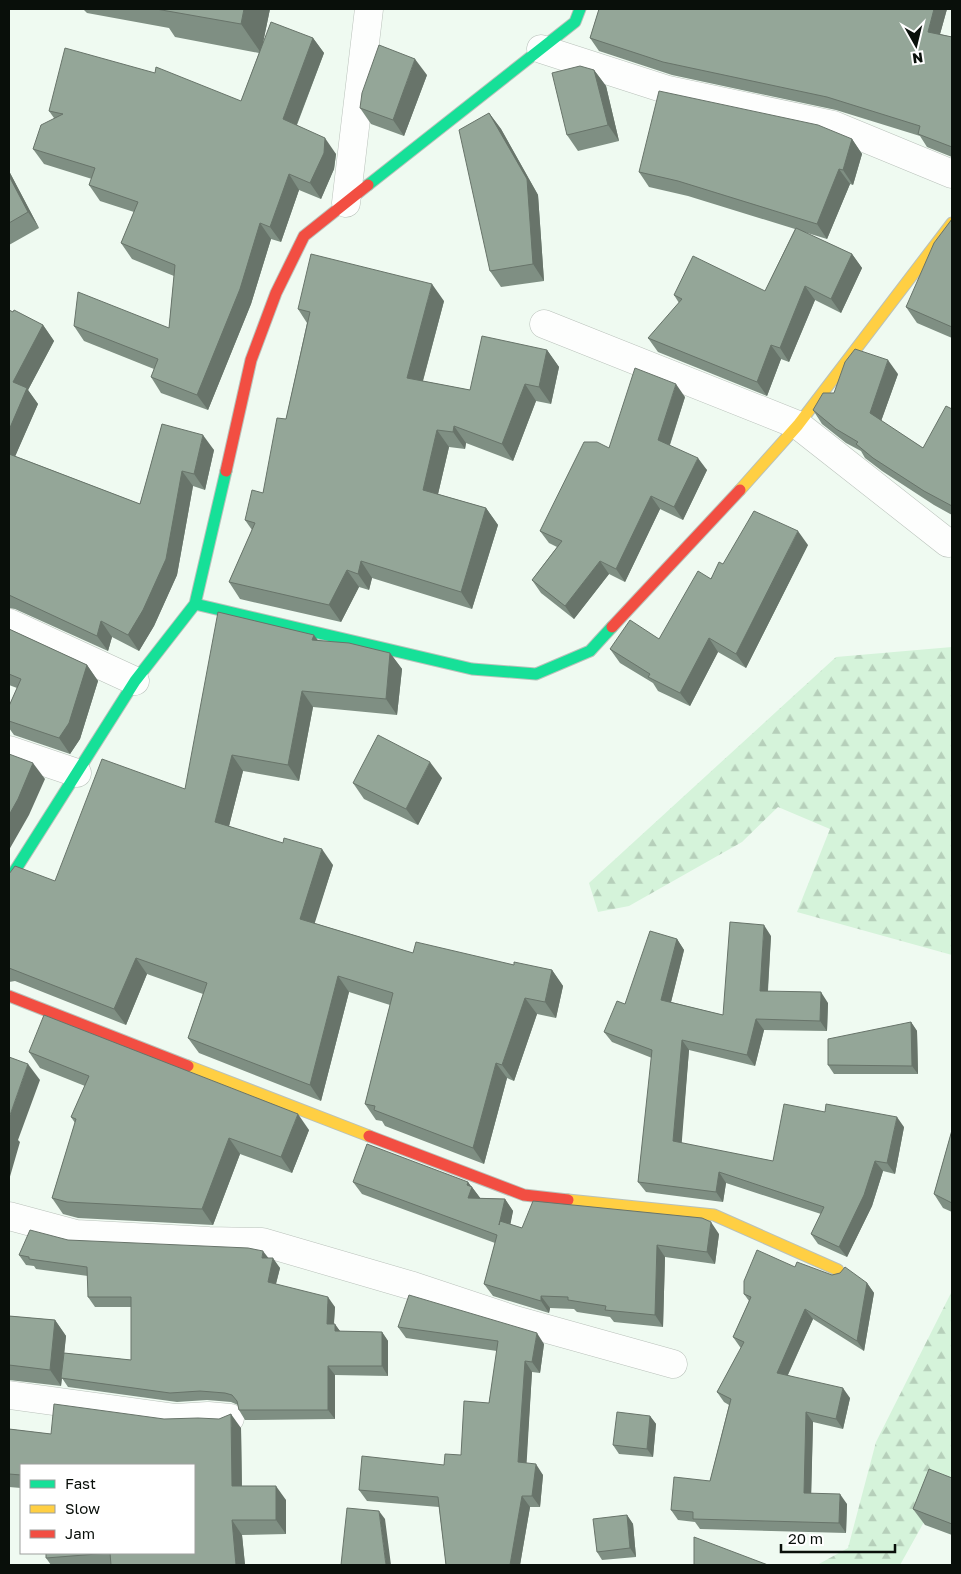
<svg xmlns="http://www.w3.org/2000/svg" width="961" height="1574" viewBox="0 0 961 1574" font-family="'Golos Text',sans-serif">
	<defs>
		<pattern id="forest-firs" width="22" height="20" patternUnits="userSpaceOnUse" patternTransform="scale(1.25)"><rect width="22" height="20" fill="#d5f3da"/><path d="M5 1l3.5 6h-7zM16 11l3.5 6h-7z" fill="#b6cfba"/></pattern>
	</defs>
	<rect width="100%" height="100%" fill="#effaf1"/>
	<path fill="url(#forest-firs)" d="M952,647V955L797,912L830,829L778,807L742,842L629,906L598,912L589,883L836,657Z
		M952,1291V1482L943,1488L900,1565H817L848,1548L876,1442Z"/>
	<g fill="none" stroke-linecap="round" stroke-linejoin="round">
		<defs>
			<path id="street" d="M541,49L668,90L833,125L952,174
				M346,203L369,9
				M544,324L798,425L948,543
				M9,623L135,681
				M9,750L77,773
				M9,1216L76,1234L209,1241L262,1242L413,1286L515,1320L673,1364
				M9,1395L176,1418L208,1416L230,1418"/>
			<path id="fast" d="M368,185L575,22L580,9
				M195,604L472,669L536,674L590,651L612,627
				M9,880L135,681L195,604L226,471"/>
			<path id="slow" d="M740,490L798,425L952,223
				M188,1066L369,1136
				M568,1200L714,1215L838,1270"/>
			<path id="jam" d="M226,471L251,360L276,293L304,236L368,185
				M612,627L740,490
				M9,996L188,1066
				M369,1136L524,1195L568,1200"/>
		</defs>
		<use href="#street" stroke="#b9c1ba" stroke-width="29"/>
		<use href="#fast" stroke="#b9c1ba" stroke-width="13"/>
		<use href="#slow" stroke="#b9c1ba" stroke-width="13"/>
		<use href="#jam" stroke="#b9c1ba" stroke-width="13"/>
		<use href="#street" stroke="#fdfefd" stroke-width="28"/>
		<use href="#fast" stroke="#16e098" stroke-width="11"/>
		<use href="#slow" stroke="#ffcf43" stroke-width="11"/>
		<use href="#jam" stroke="#f24e42" stroke-width="11"/>
	</g>
	<path fill="#7f8f83" d="M83,9H270L263,42L313,38L324,53L297,125L336,154L334,169L321,199L299,190L281,242L271,239L251,304L208,410L161,393L151,377L154,369L84,341L74,326L169,328L174,276L132,259L121,243L134,212L100,201L89,185L92,179L44,164L33,149L54,118L49,111L241,101L259,53L175,37L169,28L87,13Z
		M599,9H947L940,34L952,37V157L927,147L920,136L836,110L672,75L599,51L590,38Z
		M594,70L606,86L619,141L578,151L567,135Z
		M427,75L404,136L371,124L360,108Z
		M489,113L501,129L538,195L544,281L501,287L490,271Z
		M852,139L862,154L853,185L850,184L827,239L804,232L852,254L862,268L841,313L815,300L789,362L781,359L767,396L658,352L648,338L679,303L674,295L765,291L795,229L688,196L649,187L639,172Z
		M9,171L39,228L9,245Z
		M952,219V338L917,323L906,307Z
		M444,301L423,381L470,390L547,350L559,367L551,404L536,401L513,461L466,443L465,449L449,447L438,494L486,508L498,525L472,609L372,578L369,590L359,587L341,622L240,599L229,582L252,530L245,520L263,493L286,419L307,323L298,309Z
		M9,310L43,325L54,341L28,390L38,404L15,456L140,504L162,424L214,450L205,490L193,486L177,575L154,626L139,651L112,637L108,651L15,609L9,608Z
		M898,374L881,421L923,448L952,409V515L934,505L882,471L865,458L861,451L846,443L822,424L813,410L834,393Z
		M685,397L670,445L707,470L683,520L660,509L625,582L609,574L574,619L541,593L532,580L557,547L549,543L540,531L609,448Z
		M808,545L746,668L718,652L690,706L658,691L653,683L620,663L610,649L659,639L723,564Z
		M9,629L87,665L98,681L80,739L70,754L14,735L9,728V706L17,688L9,685Z
		M318,640L390,653L402,669L397,715L313,707L299,781L243,771L229,826L333,865L314,923L413,953L552,970L563,986L556,1018L537,1014L514,1081L507,1078L484,1164L385,1126L382,1121L376,1120L365,1104L390,1005L349,992L321,1101L199,1053L188,1038L203,994L147,974L126,1025L15,981L9,982V874L55,881L185,789Z
		M442,778L418,825L364,799L353,783Z
		M771,936L768,991L828,1003L827,1031L764,1030L755,1066L689,1050L681,1143L773,1161L904,1127L895,1174L883,1171L872,1206L847,1257L818,1244L811,1234L821,1214L726,1183L723,1202L646,1192L638,1182L652,1058L612,1042L604,1032L625,1004L677,939L684,950L671,1002L723,1015Z
		M911,1022L917,1031L918,1074H834L828,1065Z
		M29,1052L309,1130L292,1173L240,1154L213,1225L78,1218L63,1214L52,1198L75,1123L71,1117L85,1086L40,1068Z
		M952,1130V1212L943,1208L934,1194Z
		M353,1182H468L480,1198L505,1199L513,1211L510,1224L522,1228L719,1234L715,1264L665,1257L663,1327L614,1322L610,1317L577,1312L574,1309L550,1308L549,1313L493,1296L484,1284L495,1243L362,1194Z
		M68,1240L268,1258L280,1268L276,1284L335,1307L334,1324L340,1331L382,1332L388,1341V1376L335,1375V1419L245,1420L239,1410L238,1405L231,1402L207,1400L177,1402L68,1387L62,1378L61,1386L9,1380V1316L55,1320L66,1336L64,1353L131,1360V1307H95L88,1297V1276L36,1269L34,1266L26,1265L19,1255Z
		M795,1267L867,1283L874,1293L864,1351L813,1319L788,1375L850,1398L843,1429L813,1422L811,1493L847,1504L846,1533L700,1529L695,1522L678,1520L671,1510L710,1481L729,1405L724,1402L717,1392L741,1348L740,1347L733,1337L749,1301L744,1294Z
		M398,1327L544,1344L540,1373L532,1372L526,1463L543,1475L540,1507H530L520,1565H446L439,1507L367,1501L359,1490L444,1465L461,1455L489,1403L497,1351L406,1338Z
		M650,1416L656,1424L653,1457L619,1454L613,1445Z
		M164,1419L241,1428L242,1486L286,1500V1534L242,1535L245,1565H51L46,1558L194,1465H21V1488L9,1487V1429L51,1434Z
		M952,1478V1535L925,1525L913,1509Z
		M627,1515L633,1524L636,1557L602,1560L597,1552Z"/>
	<path fill="#68746a" d="M244,9H270L261,53L241,24Z
		M934,9H947L937,45L928,32Z
		M313,38L324,53L293,134L283,119Z
		M415,59L427,75L404,136L393,120Z
		M594,70L606,86L619,141L608,125Z
		M489,113L501,129L538,195L544,281L533,264Z
		M325,138L336,154L334,169L321,199L310,183Z
		M852,139L862,154L853,185L843,170Z
		M839,169L850,184L827,239L817,224Z
		M9,171L39,228L28,212L9,176Z
		M289,174L299,190L281,242L270,227Z
		M260,223L271,239L251,304L208,410L197,395Z
		M852,254L862,268L841,313L831,299Z
		M432,284L444,301L419,395L407,378Z
		M805,286L815,300L789,362L780,348Z
		M43,325L54,341L28,390L38,404L11,466L9,463V430L13,382Z
		M771,345L781,359L767,396L757,382Z
		M547,350L559,367L551,404L539,387Z
		M888,360L898,374L879,427L870,413Z
		M525,384L536,401L513,461L502,444Z
		M676,384L685,397L667,453L658,440Z
		M454,426L466,443L465,449L453,432Z
		M437,430L449,447L435,507L423,490Z
		M203,435L214,450L205,490L194,474Z
		M698,458L707,470L683,520L674,507Z
		M182,471L193,486L177,575L154,626L139,651L128,635Z
		M651,496L660,509L625,582L616,569Z
		M486,508L498,525L472,609L461,592Z
		M798,531L808,545L746,668L736,654Z
		M361,561L372,578L369,590L358,574Z
		M600,561L609,574L574,619L565,606Z
		M347,570L359,587L341,622L329,605Z
		M101,621L112,637L108,651L97,636Z
		M314,635L326,651L312,640Z
		M709,638L718,652L690,706L680,693Z
		M390,653L402,669L397,715L386,699Z
		M87,665L98,681L80,739L70,754L59,738Z
		M302,691L313,707L299,781L288,765Z
		M232,755L243,771L226,838L215,822Z
		M430,762L442,778L418,825L406,809Z
		M33,763L45,779L29,815L9,850V815Z
		M322,849L333,865L311,935L300,919Z
		M764,925L771,936L767,1001L760,991Z
		M677,939L684,950L669,1010L661,1000Z
		M136,958L147,974L126,1025L114,1009Z
		M552,970L563,986L556,1018L545,1002Z
		M338,976L349,992L321,1101L310,1085Z
		M821,992L828,1003L827,1031L820,1021Z
		M525,998L537,1014L514,1081L502,1065Z
		M756,1019L764,1030L755,1066L747,1055Z
		M911,1022L917,1031L918,1074L912,1066Z
		M682,1040L689,1050L681,1152L673,1141Z
		M496,1063L507,1078L484,1164L473,1148Z
		M28,1064L40,1080L18,1140L20,1142L9,1180V1118Z
		M298,1114L309,1130L292,1173L281,1157Z
		M897,1117L904,1127L895,1174L887,1163Z
		M229,1138L240,1154L213,1225L202,1209Z
		M875,1161L883,1171L872,1206L847,1257L839,1247Z
		M719,1172L726,1183L723,1202L716,1192Z
		M468,1182L472,1188V1187L481,1199L468,1198L467,1185Z
		M505,1199L513,1211L508,1237L499,1225Z
		M711,1222L719,1234L715,1264L707,1252Z
		M657,1245L665,1257L663,1327L655,1315Z
		M263,1251L270,1260L262,1258Z
		M273,1258L280,1268L274,1291L268,1282Z
		M867,1283L874,1293L864,1351L857,1341Z
		M541,1296L550,1308L549,1313L541,1301Z
		M328,1297L335,1307L333,1334L327,1324Z
		M805,1309L813,1319L784,1383L777,1373Z
		M55,1320L66,1336L61,1386L50,1370Z
		M335,1324L342,1334L335,1331Z
		M382,1332L388,1341V1376L382,1366Z
		M537,1333L544,1344L540,1373L532,1362Z
		M525,1361L532,1372L526,1473L518,1462Z
		M328,1366L335,1375V1419L328,1410Z
		M843,1388L850,1398L843,1429L836,1419Z
		M806,1412L813,1422L811,1503L804,1493Z
		M231,1414L241,1428L242,1500L232,1486Z
		M650,1416L656,1424L653,1457L647,1449Z
		M536,1464L543,1475L540,1507L532,1496Z
		M276,1486L286,1500V1534L276,1520Z
		M840,1494L847,1504L846,1533L839,1523Z
		M522,1496L530,1507L520,1565H510Z
		M379,1511L385,1519L391,1565H386Z
		M627,1515L633,1524L636,1557L630,1548Z
		M232,1520L242,1535L245,1565H236Z"/>
	<path fill="#94a698" stroke="#68746a" d="M156,9H244L241,24Z
		M599,9H934L928,32L952,37V147L918,134L920,126L827,97L663,62L590,38Z
		M271,22L313,38L283,119L325,138L324,153L310,183L289,174L270,227L260,223L240,289L197,395L151,377L158,359L74,326L78,292L169,328L175,265L121,243L138,202L89,185L95,168L33,149L41,125L63,114L49,111L65,48L155,73L156,67L241,101Z
		M379,45L415,59L393,120L360,108L362,93Z
		M580,66L594,70L608,125L567,135L552,73Z
		M659,91L818,125L852,139L843,170L839,169L817,224L678,181L639,172Z
		M489,113L527,179L533,264L490,271L459,130Z
		M9,176L28,212L9,223Z
		M952,219V327L906,307L934,243Z
		M796,228L852,254L831,299L805,286L780,348L771,345L757,382L648,338L682,299L674,295L693,256L765,291Z
		M311,254L432,284L407,378L470,390L482,336L547,350L539,387L525,384L502,444L454,426L453,432L437,430L423,490L486,508L461,592L361,561L358,574L347,570L329,605L229,582L255,523L245,520L252,490L263,493L277,418L286,419L310,312L298,309Z
		M9,310L13,312L14,310L43,325L13,382L27,388L9,430Z
		M855,349L888,360L870,413L923,448L946,406L952,409V506L924,491L873,458L856,444L858,442L836,429L813,410L823,393H834L845,362Z
		M635,368L676,384L658,440L698,458L674,507L651,496L616,569L600,561L565,606L532,580L562,541L540,531L584,442H597L609,448Z
		M162,424L203,435L194,474L182,471L166,559L143,610L128,635L101,621L97,636L9,595V454L140,504Z
		M754,511L798,531L736,654L709,638L680,693L648,677L650,674L610,649L630,620L659,639L698,571L711,579L719,562L723,564Z
		M218,612L314,635L312,640L349,643L390,653L386,699L302,691L288,765L232,755L215,822L283,843L284,838L322,849L300,919L413,953L416,942L514,965V962L552,970L545,1002L525,998L502,1065L496,1063L473,1148L374,1110L375,1106L365,1104L393,993L338,976L310,1085L188,1038L207,983L136,958L114,1009L9,968V874L15,866L55,881L102,759L185,789Z
		M9,629L87,665L69,723L59,738L9,721V706L21,679L9,674Z
		M378,735L430,762L406,809L353,783Z
		M9,754L33,763L18,799L9,815Z
		M730,922L764,925L760,991L821,992L820,1021L756,1019L747,1055L682,1040L673,1141L773,1161L784,1104L825,1112L826,1104L897,1117L887,1163L875,1161L864,1195L839,1247L811,1234L824,1207L719,1172L716,1192L638,1182L652,1050L604,1032L617,1001L625,1004L650,931L677,939L661,1000L723,1015Z
		M44,1015L298,1114L281,1157L229,1138L202,1209L67,1202L52,1198L76,1119L71,1117L89,1076L29,1052Z
		M911,1022L912,1066L828,1065V1039Z
		M9,1057L28,1064L9,1118Z
		M952,1130V1203L934,1194Z
		M367,1144L468,1182L467,1185L472,1187L468,1198L505,1199L499,1225L500,1221L522,1228L533,1201L702,1218L711,1222L707,1252L657,1245L655,1315L605,1310L606,1306L568,1300V1297L541,1296V1301L484,1284L497,1235L353,1182Z
		M30,1230L68,1240L248,1248L263,1251L262,1258H273L268,1282L328,1297L327,1324H335V1331L382,1332V1366H328V1410H239L237,1401L232,1395L225,1393L200,1391L170,1393L61,1378L64,1353L131,1360V1297H88L87,1267L29,1259V1257L19,1255Z
		M757,1250L795,1267L797,1262L832,1275L840,1273L845,1267L867,1283L857,1341L805,1309L777,1373L843,1388L836,1419L806,1412L804,1493L840,1494L839,1523L693,1519V1512L671,1510L674,1477L710,1481L731,1399L717,1392L744,1342L733,1337L751,1297L744,1294V1281Z
		M409,1295L537,1333L532,1362L525,1361L518,1462L536,1464L532,1496H522L510,1565H446L438,1497L359,1490L362,1456L444,1465L445,1454L461,1455L464,1401L489,1403L498,1341L398,1327Z
		M9,1316L55,1320L50,1370L9,1365Z
		M54,1404L164,1419L198,1418L219,1419L231,1414L232,1486H276V1520H232L236,1565H111L110,1553L46,1558V1553H194V1465H21V1475L9,1474V1429L51,1434Z
		M617,1412L650,1416L647,1449L613,1445Z
		M929,1469L952,1478V1524L913,1509Z
		M347,1508L379,1511L386,1565H341Z
		M627,1515L630,1548L597,1552L593,1519Z
		M694,1537L768,1565H694Z"/>
	<rect width="961" height="1574" fill="none" stroke="#090f0a" stroke-width="20"/>
	<rect x="20" y="1464" width="175" height="90" fill="#ffffff" stroke="#9d9f9d"/>
	<rect x="30" y="1480" width="25" height="8" fill="#16e098" stroke="#9d9f9d"/>
	<text x="65" y="1489" font-size="15" fill="#090f0a">Fast</text>
	<rect x="30" y="1505" width="25" height="8" fill="#ffcf43" stroke="#9d9f9d"/>
	<text x="65" y="1514" font-size="15" fill="#090f0a">Slow</text>
	<rect x="30" y="1530" width="25" height="8" fill="#f24e42" stroke="#9d9f9d"/>
	<text x="65" y="1539" font-size="15" fill="#090f0a">Jam</text>
	<g transform="translate(916 45) rotate(172)" stroke="#ffffff" stroke-width="4" paint-order="stroke">
	<path d="M0-4L9 19L0 12L-9 19Z" fill="#090f0a"/>
	<text y="-8" font-size="14" font-weight="bold" text-anchor="middle" fill="#090f0a">N</text>
	</g>
	<path d="M781 1544v8h114v-8" fill="none" stroke="#090f0a" stroke-width="2.5"/>
	<text x="788" y="1544" font-size="15" fill="#090f0a" stroke="#ffffff" stroke-width="4" paint-order="stroke">20 m</text>
</svg>
